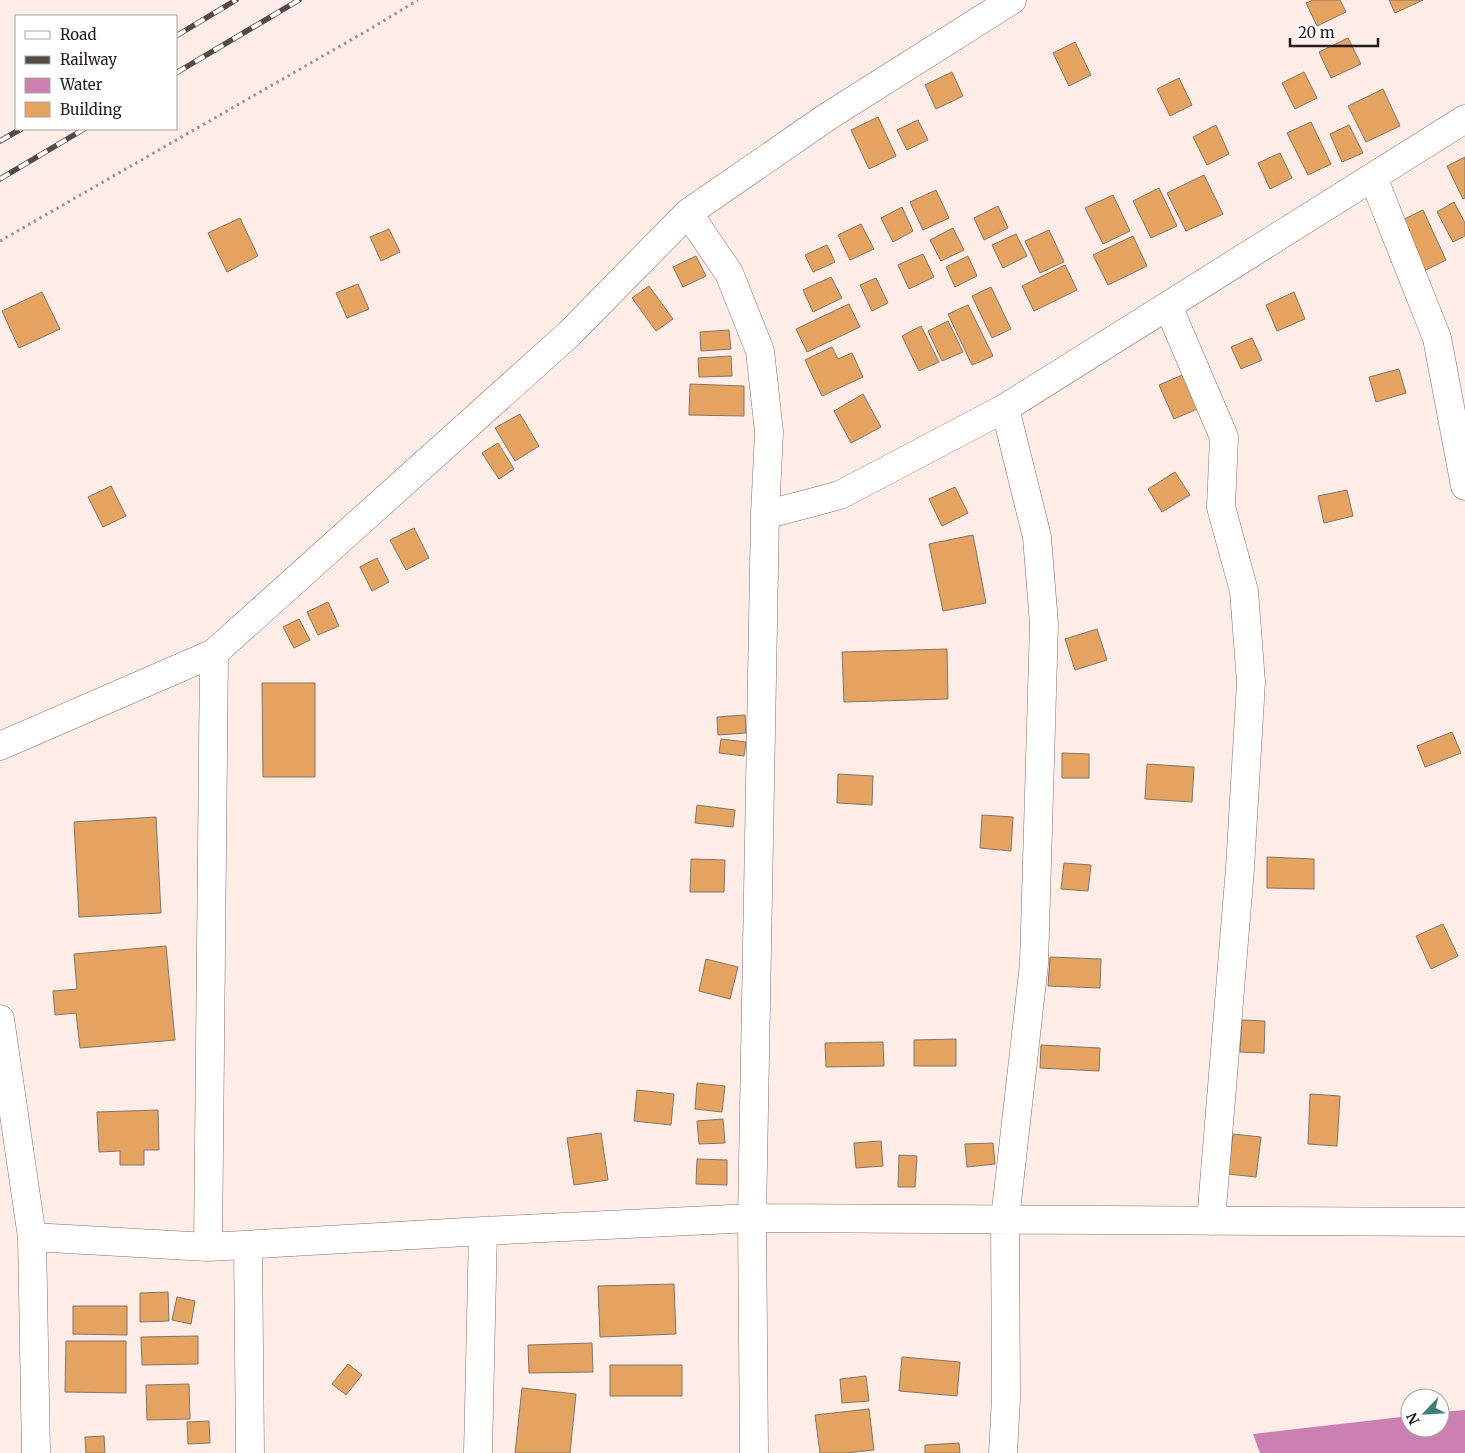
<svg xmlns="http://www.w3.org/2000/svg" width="1465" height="1453" viewBox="0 0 1465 1453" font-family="Merriweather,serif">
	<rect width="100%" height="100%" fill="#feede7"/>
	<path fill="#cc80b1" d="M1465,1410V1453H1260L1253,1434L1410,1416V1428H1440V1412Z"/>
	<path fill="#e4a361" stroke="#837568" d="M1313,0H1340L1346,12L1317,26L1306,3Z
		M1389,0H1423L1395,13Z
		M1348,38L1361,64L1331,78L1319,52Z
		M1075,42L1091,75L1069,86L1053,53Z
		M952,72L963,96L936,109L925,85Z
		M1304,72L1317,98L1295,109L1282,83Z
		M1179,78L1192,105L1170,116L1157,89Z
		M1383,89L1400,126L1366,142L1348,106Z
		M878,117L896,156L869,169L851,130Z
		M918,120L928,140L907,150L897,130Z
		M1311,122L1331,164L1308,175L1287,133Z
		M1216,125L1229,154L1207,165L1193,137Z
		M1349,125L1363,153L1342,162L1330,134Z
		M1280,153L1292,178L1270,189L1258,163Z
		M1465,157V198L1463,199L1447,166Z
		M1204,175L1223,214L1186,231L1167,193Z
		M1159,188L1177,226L1151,238L1133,201Z
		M936,190L949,218L923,230L910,202Z
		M1113,195L1130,231L1103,244L1085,208Z
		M1454,202L1465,223V236L1453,242L1437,212Z
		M998,206L1008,228L984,240L974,218Z
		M902,207L913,231L893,242L881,218Z
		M1423,210L1446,260L1420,273L1396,223Z
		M240,218L258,256L227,272L208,233Z
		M861,224L874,249L850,260L838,235Z
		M953,228L964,250L941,261L930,240Z
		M389,229L400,252L381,261L370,237Z
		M1049,230L1064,262L1040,273L1025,241Z
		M1016,234L1027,256L1003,268L992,245Z
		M1133,236L1147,266L1108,285L1093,255Z
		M827,245L835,262L813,272L805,255Z
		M923,254L934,277L909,289L898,265Z
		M696,256L706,276L683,287L673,267Z
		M968,256L977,276L955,287L946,267Z
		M1065,265L1077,290L1034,311L1022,286Z
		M831,277L842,298L813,312L803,290Z
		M876,278L888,303L872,311L860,285Z
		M358,284L369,309L347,318L336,293Z
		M649,286L673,319L656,331L632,298Z
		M991,287L1011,329L992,338L972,296Z
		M42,292L60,329L19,348L2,311Z
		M1294,292L1305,319L1277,331L1266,305Z
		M849,304L860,327L807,352L796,329Z
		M968,305L993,356L972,365L948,314Z
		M948,321L963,352L942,361L928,331Z
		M921,326L939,362L919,371L902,336Z
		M729,330L731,349L701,351L700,332Z
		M1252,338L1262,360L1241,369L1231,347Z
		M832,347L838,359L852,353L863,377L822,396L805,360Z
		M731,356L732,376L699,377L698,358Z
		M1399,369L1406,393L1376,402L1369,377Z
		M1187,373L1202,407L1174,419L1159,385Z
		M690,384L744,386V416L689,415Z
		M863,394L881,427L851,443L834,411Z
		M520,414L539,446L515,461L495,428Z
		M498,443L514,469L499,479L482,453Z
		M1175,472L1190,495L1162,512L1148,489Z
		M111,486L126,516L103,527L88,497Z
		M955,487L968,513L942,526L929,499Z
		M1347,490L1353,516L1324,523L1318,496Z
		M414,528L429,558L406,570L390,540Z
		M973,535L986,603L943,611L929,544Z
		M377,558L389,582L372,591L360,567Z
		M328,602L339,626L318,635L307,612Z
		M299,619L310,640L294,648L283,627Z
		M1097,629L1107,660L1075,670L1065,639Z
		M947,649L948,699L844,702L842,652Z
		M262,683H315V777H263Z
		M745,715L746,733L718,735L717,717Z
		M1452,732L1461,753L1425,767L1417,746Z
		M721,739L746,742L744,756L719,753Z
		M1062,753L1089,754V778H1062Z
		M1147,764L1194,767L1192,802L1145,799Z
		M838,774L873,776L872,805L837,803Z
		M697,805L735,810L733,827L695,823Z
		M982,815L1013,817L1011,851L980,848Z
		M156,817L161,913L79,917L74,822Z
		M1267,857L1314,859V889L1267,888Z
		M691,859L725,860L724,892H690Z
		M1064,863L1091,865L1088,891L1061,889Z
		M1443,924L1458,956L1431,969L1416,936Z
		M166,946L175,1040L80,1048L76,1013L55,1015L53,991L77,989L74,954Z
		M1050,957L1101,959L1100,988L1048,986Z
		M706,959L738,967L730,999L699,991Z
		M1242,1020L1265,1021L1264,1053L1240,1052Z
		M956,1039V1066H914V1040Z
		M883,1042L884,1066L826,1067L825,1043Z
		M1041,1045L1100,1048L1099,1071L1040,1068Z
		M697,1083L725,1086L722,1112L695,1109Z
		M637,1090L674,1094L671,1125L634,1121Z
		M1310,1094L1340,1096L1337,1146L1308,1144Z
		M158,1110L159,1150H144V1165H120V1151L99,1152L97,1112Z
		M723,1119L725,1143L699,1144L697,1121Z
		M601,1133L608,1180L574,1185L567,1138Z
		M1233,1134L1261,1137L1256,1177L1228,1174Z
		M881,1141L883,1166L856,1168L854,1143Z
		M993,1143L995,1164L967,1167L965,1144Z
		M899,1155L917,1156L915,1187H898Z
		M697,1159L727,1160V1185L696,1184Z
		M674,1284L676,1334L600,1337L598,1286Z
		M168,1292L169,1321L140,1322V1293Z
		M177,1297L195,1301L191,1324L172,1320Z
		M73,1306H127V1335L73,1334Z
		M198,1336V1364L142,1365L141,1337Z
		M66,1341H126V1393L65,1392Z
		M592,1343L593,1372L529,1373L528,1345Z
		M902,1357L960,1362L957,1396L899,1391Z
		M348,1364L362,1375L346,1395L332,1384Z
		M610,1365H682V1396H610Z
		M866,1376L869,1401L842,1403L840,1379Z
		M189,1384L190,1419L147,1420L146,1385Z
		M522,1388L576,1394L570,1453H515Z
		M869,1409L874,1450L846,1453H820L815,1415Z
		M209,1421L210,1443L188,1444L187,1422Z
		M104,1436L105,1453H86L85,1437Z
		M959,1443L960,1453H925V1445Z"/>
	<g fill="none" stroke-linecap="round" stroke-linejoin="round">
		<defs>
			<path id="minor" d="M1373,177L1437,338L1465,486
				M1168,306L1224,437L1221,507L1244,591L1251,682L1240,868L1211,1221
				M765,515L840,495L1005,408L1465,119
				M0,746L214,653L569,334L688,213L827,117L1012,0
				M0,1019L32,1237L36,1453
				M32,1237L208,1247L483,1231L752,1218L765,515L769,432L760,351L729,273L688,213
				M248,1245L250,1453
				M208,1247L214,653
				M478,1453L483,1231
				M754,1453L752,1218L1465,1222
				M1003,1453L1006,1399L1005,1219L1034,964L1044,624L1037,537L1005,408"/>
		</defs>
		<use href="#minor" stroke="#816e69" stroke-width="29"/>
		<path stroke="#a29490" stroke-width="3" stroke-dasharray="2.5 4" stroke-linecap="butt" d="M0,241L370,29L418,0"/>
		<use href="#minor" stroke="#fff" stroke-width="28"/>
		<defs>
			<path id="rail" d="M176,36L236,0
				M176,73L299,0
				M0,141L21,129
				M0,179L84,129"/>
		</defs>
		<use href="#rail" stroke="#544a47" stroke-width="5.5"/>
		<use href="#rail" stroke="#fff" stroke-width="4" stroke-dasharray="11" stroke-linecap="butt"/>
	</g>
	<rect x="15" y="15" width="162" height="115" fill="#ffffff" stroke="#a7a4a3"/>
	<rect x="25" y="31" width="25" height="8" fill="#ffffff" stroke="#a7a4a3"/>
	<text x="60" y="40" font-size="15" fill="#231b19">Road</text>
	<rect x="25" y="56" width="25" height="8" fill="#544a47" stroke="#a7a4a3"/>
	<text x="60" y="65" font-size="15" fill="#231b19">Railway</text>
	<rect x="25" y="78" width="25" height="15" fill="#cc80b1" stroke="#a7a4a3"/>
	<text x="60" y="90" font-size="15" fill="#231b19">Water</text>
	<rect x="25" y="102" width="25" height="15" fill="#e4a361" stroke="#a7a4a3"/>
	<text x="60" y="115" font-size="15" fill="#231b19">Building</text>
	<g transform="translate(1425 1413) rotate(245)"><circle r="24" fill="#ffffff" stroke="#a7a4a3"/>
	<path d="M0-4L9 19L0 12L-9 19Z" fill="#3e8072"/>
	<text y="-8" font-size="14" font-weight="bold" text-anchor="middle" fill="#231b19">N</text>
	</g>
	<path d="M1290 38v8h88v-8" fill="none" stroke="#231b19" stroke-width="2.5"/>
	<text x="1298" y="38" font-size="15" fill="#231b19" stroke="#ffffff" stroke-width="4" paint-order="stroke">20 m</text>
</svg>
